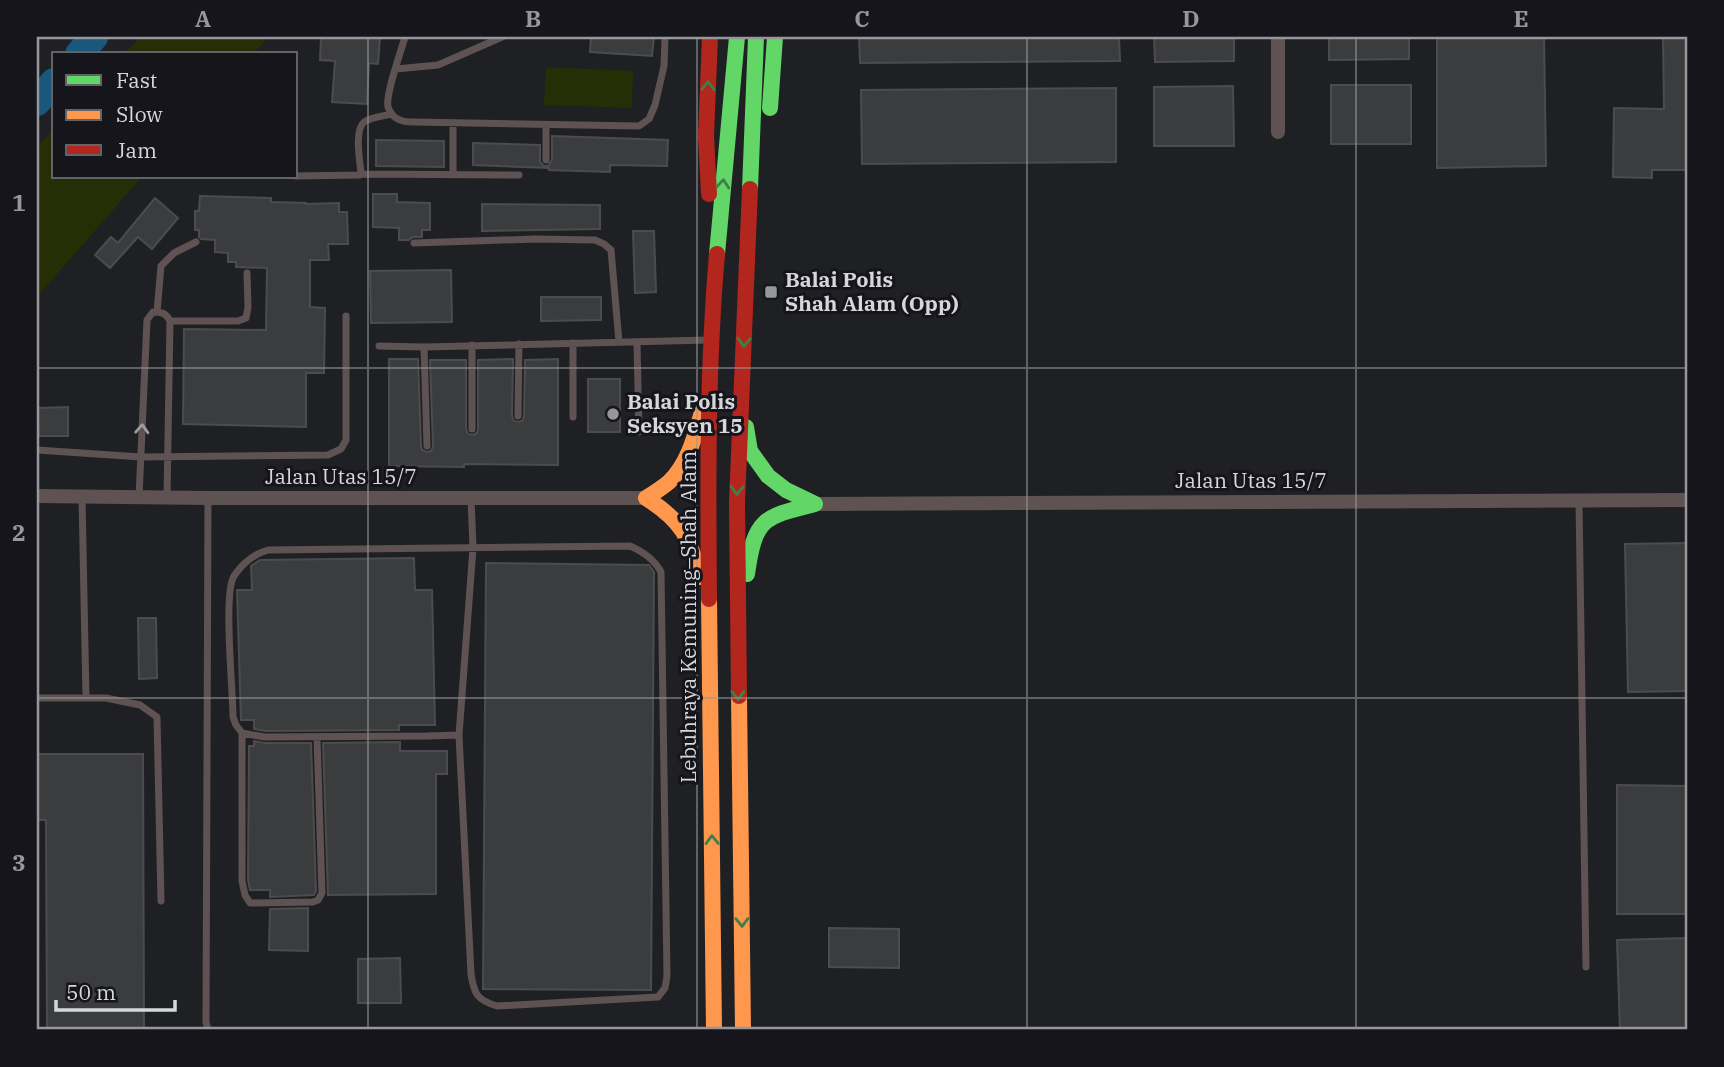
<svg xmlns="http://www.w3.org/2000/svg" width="1724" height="1067" viewBox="0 0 1724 1067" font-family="'IBM Plex Serif',serif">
	<rect width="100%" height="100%" fill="#1f2023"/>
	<path fill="#262e05" d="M140,37H269L253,54H124Z
		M546,67L633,71L632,108L544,105Z
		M54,128V177H142L37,297V147Z"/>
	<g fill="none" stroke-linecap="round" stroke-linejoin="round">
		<path stroke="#1a577d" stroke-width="28" d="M79,54L94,37
			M37,102L54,82"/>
	</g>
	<path fill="#3a3c3e" stroke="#4c4c4e" stroke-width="2" d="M321,37H380L378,64L369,63L367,104L332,102L335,61L320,60Z
		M591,37H654L652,56L590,52Z
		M859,37H1119L1120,61L860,63Z
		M1154,37H1234V61L1155,62Z
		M1329,37H1409V59L1329,60Z
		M1437,37H1544L1546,166L1437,168Z
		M1663,37H1687V170H1652V178L1613,177L1614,108L1664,109Z
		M1331,85H1411V144H1331Z
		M1233,86L1234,146H1154V87Z
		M1116,88V162L862,164L861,90Z
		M552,136L668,140L667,166L610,165V172L549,170V168L473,165V143L540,145V162L544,166H548L552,160Z
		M376,140L444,141V167L376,166Z
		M373,194H397V202L430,203V230H422V237H413L409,240H399V228L373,227Z
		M200,196L271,198V202L306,203V204L339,203V212H347L348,244H328L329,260H310V307L325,308L324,373H306V427L183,424L184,329L266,330L267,268L236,267V262H228V253L215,252V240L201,239L199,237V230H195V211H199Z
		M155,198L178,218L152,249L138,237L110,268L95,255L111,237L118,243Z
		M482,204L600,205V229L482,231Z
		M633,231H654L656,292L635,293Z
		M451,270L452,322L371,323L370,271Z
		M541,297H601V320L541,321Z
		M389,359H418L421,446L422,450L427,452L431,451L433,446L430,360H466V429L468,434L473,435L477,433L478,429V360L513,359L512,416L514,421L519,422L523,420L524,416L525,360L558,359V465L464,464V467L389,466Z
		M588,379H620V432H588Z
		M68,407V436H39L38,408Z
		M1687,543V691L1628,692L1625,544Z
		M414,558L415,590H432L435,725H399V730L266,731L254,729V720H241L237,590H252L251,566L260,560Z
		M486,563L649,565L654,572L651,990L483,989Z
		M138,618H156L157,678L139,679Z
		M254,741L265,743H311L316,891L314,895L270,897V890H250L248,880L249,746H254Z
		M400,742V751H447V774H436V894L328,895L323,743Z
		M37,754H143L144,1030H47L46,820H37Z
		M1617,785L1687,786V914H1617Z
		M308,908V951L269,950L270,909Z
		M829,928L899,929V968L829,967Z
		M1687,938V1030H1620L1617,940Z
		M400,958L401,1003H358V959Z"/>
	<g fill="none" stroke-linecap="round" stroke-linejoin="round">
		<path stroke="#5e5253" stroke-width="7" d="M405,37C401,51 385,96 388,107C389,111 394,118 398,119C402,122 410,122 414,122L639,126L649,119L655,105L664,66L665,37
			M396,69L438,65L502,37
			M453,123V175
			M546,160V125
			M361,174L519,175
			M296,176L360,175L361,173C360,161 354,131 364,122C371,117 383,116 392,114
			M414,243L535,239L595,240L604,244L611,250L619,342
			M157,312L161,266L174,253L196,242
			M170,321H238L246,318L248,307L247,273
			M637,342L639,432
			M573,343V417
			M472,345V429
			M379,346L424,347L708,340
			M424,347L427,446
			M518,416L519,344
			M37,450L141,457L328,455L341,449L346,440V316
			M82,497L86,698
			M139,497L147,320L153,312C162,312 166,313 170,321L167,497
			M1579,501L1586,967
			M37,698H106L140,705L157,717L161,901
			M242,733L265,737L427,736L459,735L471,974C474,994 477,1000 497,1006L658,997L665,988L667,976L661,572C654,559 644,552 630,546L268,550C254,554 242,564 234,576C223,594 233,689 233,717L236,725L242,733V881L245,895L250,903L313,902L318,900L322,893L317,737
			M459,735L473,548L471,498
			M208,1030L206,1022L208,498"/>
		<path stroke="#5e5253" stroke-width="14" d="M1278,37V132
			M37,496L208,498H646
			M815,504L1687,500"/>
		<path stroke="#63d668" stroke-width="16" d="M770,108L775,37
			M750,189L756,37
			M717,254L737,37
			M746,427L750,451L768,476L786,490L815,504
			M747,574C755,518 763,517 815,504"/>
		<path stroke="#ff974d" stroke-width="16" d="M700,577C689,536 682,521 646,498C654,493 662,488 669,482C688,464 695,436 702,412
			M709,599L714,1030
			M739,696L743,1030"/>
		<path stroke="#b3261e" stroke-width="16" d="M709,194L706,136L710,37
			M709,599C708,485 707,369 717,254
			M739,696L737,502L750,189"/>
	</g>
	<defs><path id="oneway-chevron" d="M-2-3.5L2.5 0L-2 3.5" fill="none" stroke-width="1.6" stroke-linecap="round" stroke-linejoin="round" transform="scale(1.75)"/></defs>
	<g stroke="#407f45">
		<use href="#oneway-chevron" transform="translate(708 86) rotate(-88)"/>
		<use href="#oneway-chevron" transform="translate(723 184) rotate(-85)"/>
		<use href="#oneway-chevron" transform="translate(744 342) rotate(92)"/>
		<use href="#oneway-chevron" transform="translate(737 490) rotate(93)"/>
		<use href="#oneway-chevron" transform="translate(738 695) rotate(89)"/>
		<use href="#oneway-chevron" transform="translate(712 840) rotate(-91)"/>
		<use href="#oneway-chevron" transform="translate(742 922) rotate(89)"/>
	</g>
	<use stroke="#a09b9e" href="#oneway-chevron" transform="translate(142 429) rotate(-87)"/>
	<path fill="none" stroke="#96979b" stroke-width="2" stroke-opacity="0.55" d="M368,37V1030M697,37V1030M1027,37V1030M1356,37V1030M37,368H1687M37,698H1687"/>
	<g fill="#96979b" stroke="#15151b" stroke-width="2.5">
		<rect x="764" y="285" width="14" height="14" rx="3.5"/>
		<circle cx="613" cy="414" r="7"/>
	</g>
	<g text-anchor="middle" stroke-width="6" stroke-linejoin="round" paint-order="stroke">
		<g font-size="21" font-weight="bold" fill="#d6d7db" stroke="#15151b" text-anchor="start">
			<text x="785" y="287">Balai Polis<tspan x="785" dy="24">Shah Alam (Opp)</tspan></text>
			<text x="627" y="409">Balai Polis<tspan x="627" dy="24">Seksyen 15</tspan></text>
		</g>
		<g font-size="21" fill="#d6d7db" stroke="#15151b">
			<text x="341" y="484">Jalan Utas 15/7</text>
			<text x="1251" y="488">Jalan Utas 15/7</text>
			<text transform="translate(689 617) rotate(-90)" y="7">Lebuhraya Kemuning–Shah Alam</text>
		</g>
	</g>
	<rect width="1724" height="1067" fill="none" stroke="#15151b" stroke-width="77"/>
	<rect x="52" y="52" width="245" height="126" fill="#15151b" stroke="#626368" stroke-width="2"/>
	<rect x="66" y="75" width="35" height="10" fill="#63d668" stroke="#626368" stroke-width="2"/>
	<text x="116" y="88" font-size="21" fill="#d6d7db">Fast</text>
	<rect x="66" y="110" width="35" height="10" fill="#ff974d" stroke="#626368" stroke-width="2"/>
	<text x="116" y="122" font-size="21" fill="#d6d7db">Slow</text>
	<rect x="66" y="145" width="35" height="10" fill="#b3261e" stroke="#626368" stroke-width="2"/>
	<text x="116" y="158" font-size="21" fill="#d6d7db">Jam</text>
	<path d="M56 1000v10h119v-10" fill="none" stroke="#d6d7db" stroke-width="3.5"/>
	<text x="66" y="1000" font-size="21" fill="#d6d7db" stroke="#15151b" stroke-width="5" paint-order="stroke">50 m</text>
	<rect x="38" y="38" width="1648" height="990" fill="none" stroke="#96979b" stroke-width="2.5"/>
	<g font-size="23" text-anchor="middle" font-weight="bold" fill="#96979b">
		<text x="203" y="27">A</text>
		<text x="533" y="27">B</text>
		<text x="862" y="27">C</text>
		<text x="1191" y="27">D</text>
		<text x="1521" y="27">E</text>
		<text x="19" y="211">1</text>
		<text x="19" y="541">2</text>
		<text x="19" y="871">3</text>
	</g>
</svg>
